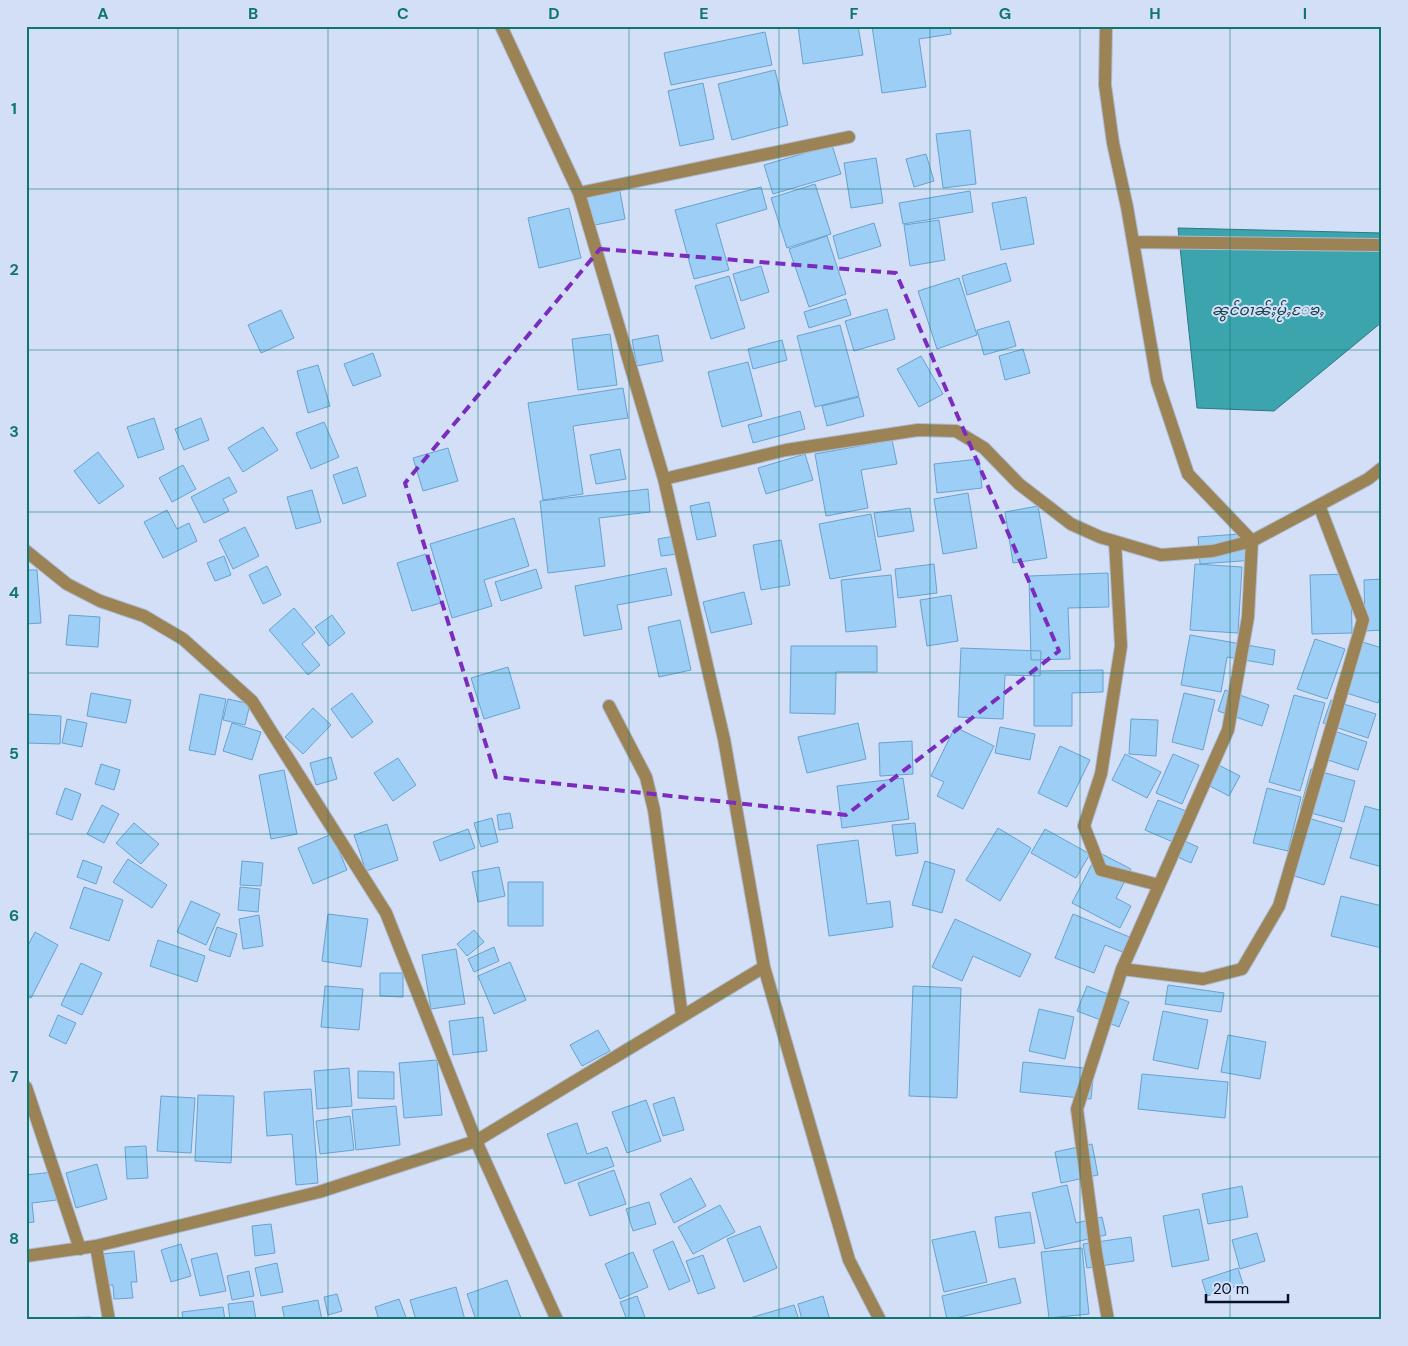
<svg xmlns="http://www.w3.org/2000/svg" width="1408" height="1346" viewBox="0 0 1408 1346" font-family="'DM Sans','Noto Sans Myanmar',sans-serif">
	<rect width="100%" height="100%" fill="#d2dff7"/>
	<path fill="#3ca4ad" stroke="#2c7884" d="M1178,228L1382,233V322L1274,411L1197,408Z"/>
	<path fill="#9dcef5" stroke="#67a2d0" d="M798,26H858L863,55L803,64Z
		M872,26H950L951,34L919,39L926,87L882,93Z
		M765,32L772,65L671,85L664,53Z
		M775,70L788,125L732,140L718,84Z
		M703,83L714,139L680,146L668,91Z
		M970,130L976,184L943,188L936,134Z
		M832,145L841,174L773,194L764,165Z
		M926,154L934,181L914,187L906,159Z
		M876,158L883,203L851,208L844,163Z
		M618,181L625,219L590,226L583,188Z
		M815,184L831,234L787,248L771,198Z
		M761,187L767,209L716,224L729,270L694,279L675,210Z
		M970,191L973,212L903,224L899,203Z
		M1026,197L1034,244L1001,250L992,203Z
		M569,208L581,258L539,268L528,218Z
		M939,220L945,260L910,266L904,225Z
		M874,223L881,246L839,259L833,236Z
		M827,236L846,294L809,307L789,249Z
		M1006,263L1011,281L967,295L962,276Z
		M761,266L769,292L741,301L733,274Z
		M729,276L745,328L711,339L695,286Z
		M959,278L977,335L937,349L918,291Z
		M846,299L851,315L809,328L804,312Z
		M887,309L895,339L854,351L845,321Z
		M281,310L294,338L261,353L248,325Z
		M1009,321L1016,346L984,355L977,330Z
		M840,325L859,396L815,407L797,336Z
		M610,334L617,385L578,390L572,339Z
		M658,335L663,361L637,366L632,340Z
		M782,340L787,360L753,369L748,349Z
		M1023,349L1030,373L1005,380L999,356Z
		M373,353L381,376L353,386L344,364Z
		M921,356L943,394L919,407L897,369Z
		M748,362L762,416L722,427L708,372Z
		M318,365L330,406L308,413L297,371Z
		M623,388L628,418L573,426L583,494L543,500L528,403Z
		M859,397L864,416L827,426L822,406Z
		M800,411L805,429L753,443L748,425Z
		M154,418L164,449L138,458L127,427Z
		M201,418L209,440L184,450L175,429Z
		M324,422L339,457L311,469L296,433Z
		M263,427L278,450L243,472L228,448Z
		M892,440L897,464L861,470L868,508L826,516L815,454Z
		M448,448L458,481L423,491L413,458Z
		M620,449L626,479L596,484L590,455Z
		M98,452L124,486L99,504L74,471Z
		M805,454L813,480L766,494L758,468Z
		M979,459L982,488L937,493L934,464Z
		M183,465L196,489L172,502L159,478Z
		M357,467L366,496L343,504L333,475Z
		M229,477L237,492L223,499L229,511L204,523L191,497Z
		M648,489L650,512L599,518L605,566L548,573L540,501Z
		M312,490L321,522L296,529L287,497Z
		M968,493L977,548L943,554L934,499Z
		M709,502L716,536L697,540L690,506Z
		M1038,506L1047,558L1013,563L1005,512Z
		M910,508L914,531L878,537L874,513Z
		M167,510L177,529L189,523L197,541L163,558L144,522Z
		M871,514L881,570L830,579L819,524Z
		M514,518L529,566L484,580L492,606L452,618L430,544Z
		M245,527L259,556L233,569L219,540Z
		M1254,533L1255,560L1200,564L1198,537Z
		M675,536L678,554L661,556L658,539Z
		M781,540L790,585L761,590L753,545Z
		M426,554L441,603L412,611L397,563Z
		M224,556L231,575L215,581L207,563Z
		M934,564L937,593L898,598L895,569Z
		M1195,564L1242,567L1238,633L1190,630Z
		M267,566L281,595L263,604L249,575Z
		M666,568L672,595L617,605L622,629L584,636L575,586Z
		M536,569L542,588L501,601L495,582Z
		M26,570H37L41,623L26,624Z
		M1108,573L1109,607L1068,608L1070,659L1031,660L1029,576Z
		M1351,574L1352,633L1312,634L1310,575Z
		M891,575L896,627L846,632L841,580Z
		M1382,579V630L1365,631L1364,580Z
		M744,592L752,624L711,633L703,602Z
		M951,595L958,641L927,646L920,600Z
		M294,608L315,633L302,644L320,665L308,675L269,630Z
		M69,615L100,617L98,647L66,645Z
		M332,615L345,633L329,646L315,627Z
		M680,620L691,670L659,677L648,627Z
		M1190,635L1275,650L1273,665L1227,657L1221,692L1181,685Z
		M1315,639L1345,649L1327,699L1297,689Z
		M1356,640L1382,648V691L1378,703L1340,691Z
		M791,646H877V672H836L835,714L790,713Z
		M961,648L1041,651L1040,676L1005,675L1003,719L958,717Z
		M508,667L520,708L484,719L471,678Z
		M1103,670V692L1072,693V726H1034V671Z
		M1225,690L1269,705L1262,726L1218,711Z
		M91,693L131,700L126,723L87,716Z
		M352,693L373,722L352,738L331,709Z
		M1184,693L1215,700L1203,750L1172,742Z
		M200,694L226,699L215,755L189,750Z
		M1294,695L1325,703L1300,791L1269,782Z
		M228,699L250,704L245,725L223,720Z
		M1331,700L1376,714L1368,738L1323,723Z
		M313,708L331,725L303,754L285,737Z
		M26,714L61,716L60,744L26,743Z
		M67,719L87,723L82,747L62,743Z
		M1131,719L1158,720L1156,756L1129,754Z
		M232,723L261,732L252,760L223,751Z
		M858,723L866,759L807,773L798,737Z
		M955,727L994,746L963,809L937,796L944,782L931,776Z
		M1000,727L1035,734L1030,760L995,753Z
		M1331,730L1367,742L1358,770L1322,758Z
		M912,741L913,774L880,776L879,743Z
		M1060,746L1090,760L1067,807L1038,793Z
		M1125,754L1161,772L1147,798L1112,780Z
		M1173,754L1199,765L1182,804L1156,793Z
		M331,757L337,779L316,785L310,763Z
		M398,758L416,785L393,801L374,773Z
		M1211,761L1240,776L1229,796L1200,781Z
		M101,764L120,770L114,790L95,784Z
		M1311,769L1355,781L1344,822L1300,810Z
		M284,770L297,834L271,839L259,775Z
		M903,778L909,819L842,828L837,786Z
		M65,788L81,794L72,820L56,814Z
		M1267,788L1301,797L1288,851L1253,843Z
		M1158,800L1186,811L1173,842L1145,830Z
		M102,805L119,814L104,843L87,834Z
		M1365,806L1382,811V867L1350,858Z
		M510,813L513,828L499,830L497,815Z
		M492,818L498,842L481,847L474,823Z
		M1308,818L1342,828L1324,885L1291,875Z
		M134,823L159,844L141,864L116,843Z
		M915,823L918,853L896,856L892,825Z
		M387,824L398,860L366,871L354,835Z
		M998,828L1031,848L1000,901L966,880Z
		M468,829L475,848L440,861L433,842Z
		M1045,829L1090,854L1076,878L1031,853Z
		M332,834L347,870L313,884L298,848Z
		M1178,838L1198,847L1191,863L1171,854Z
		M858,840L867,904L890,901L893,927L829,936L817,845Z
		M1098,852L1131,869L1116,898L1131,906L1120,928L1072,903Z
		M128,859L167,885L152,908L113,882Z
		M83,860L102,867L96,884L77,877Z
		M242,861L263,863L261,886L240,885Z
		M925,861L955,870L942,913L912,905Z
		M499,867L505,896L478,902L472,872Z
		M508,882H543V926H508Z
		M84,887L123,900L109,941L70,928Z
		M240,887L260,889L258,912L238,910Z
		M1341,896L1382,906V948L1331,936Z
		M191,901L220,914L206,945L177,932Z
		M328,914L368,919L361,967L322,961Z
		M1073,914L1137,940L1130,955L1105,945L1094,973L1055,958Z
		M259,915L263,946L243,949L239,919Z
		M955,919L1031,954L1020,977L973,956L962,981L932,967Z
		M217,927L237,934L230,957L209,950Z
		M474,930L484,942L467,956L457,944Z
		M35,932L58,945L31,998L26,996V949Z
		M158,940L205,956L197,982L150,966Z
		M494,947L499,961L474,972L468,959Z
		M456,949L465,1004L431,1009L422,955Z
		M510,962L526,1000L494,1014L478,976Z
		M81,963L102,973L82,1015L61,1005Z
		M380,973H403V997L380,996Z
		M1168,985L1224,993L1221,1012L1165,1004Z
		M325,986L363,989L359,1030L321,1027Z
		M913,986L961,988L957,1098L909,1096Z
		M1087,986L1129,1002L1119,1027L1077,1011Z
		M1039,1009L1074,1017L1065,1059L1029,1051Z
		M1163,1011L1208,1020L1198,1069L1153,1060Z
		M58,1015L76,1023L66,1044L49,1036Z
		M483,1017L487,1051L453,1055L449,1021Z
		M598,1030L610,1051L582,1066L570,1045Z
		M1228,1035L1266,1042L1260,1079L1221,1072Z
		M437,1060L442,1115L404,1118L399,1063Z
		M1023,1062L1094,1069L1091,1099L1020,1092Z
		M349,1068L352,1106L317,1109L314,1071Z
		M358,1071L394,1072V1099L358,1098Z
		M1142,1074L1228,1082L1225,1118L1138,1109Z
		M311,1089L318,1183L296,1185L292,1134L267,1136L264,1092Z
		M198,1095L234,1096L231,1163L195,1161Z
		M161,1096L195,1098L191,1153L157,1151Z
		M674,1097L684,1130L663,1136L653,1104Z
		M646,1100L661,1141L627,1153L612,1112Z
		M396,1106L400,1145L356,1150L352,1110Z
		M350,1116L354,1150L320,1154L316,1121Z
		M577,1123L587,1154L607,1147L614,1166L565,1184L547,1134Z
		M1092,1144L1098,1175L1061,1183L1055,1152Z
		M146,1146L148,1178L127,1179L125,1147Z
		M97,1164L107,1199L76,1208L66,1173Z
		M614,1170L626,1204L590,1216L578,1183Z
		M53,1172L57,1200L32,1203L34,1222L26,1223V1175Z
		M691,1178L706,1206L674,1223L660,1194Z
		M1067,1185L1076,1223L1102,1217L1106,1235L1045,1249L1032,1193Z
		M1242,1186L1248,1217L1208,1224L1202,1194Z
		M649,1202L656,1224L633,1231L626,1209Z
		M720,1205L735,1232L693,1254L678,1227Z
		M1199,1209L1209,1260L1172,1267L1163,1216Z
		M1030,1212L1035,1243L999,1248L995,1217Z
		M271,1224L275,1253L255,1256L252,1226Z
		M760,1226L777,1268L744,1282L727,1239Z
		M975,1231L987,1282L944,1292L932,1240Z
		M1257,1233L1265,1261L1240,1269L1232,1240Z
		M1131,1237L1134,1261L1087,1268L1083,1244Z
		M673,1241L690,1281L669,1290L653,1250Z
		M181,1244L191,1276L171,1282L161,1250Z
		M1082,1248L1089,1314L1049,1318L1041,1252Z
		M134,1251L137,1282H131L133,1298L114,1299L113,1285H104L101,1254Z
		M633,1252L648,1287L620,1299L605,1264Z
		M217,1253L226,1291L200,1296L191,1259Z
		M703,1255L715,1288L698,1294L686,1261Z
		M277,1263L283,1292L261,1296L255,1268Z
		M1238,1268L1243,1284L1207,1296L1202,1280Z
		M249,1271L254,1296L232,1300L227,1276Z
		M1015,1278L1021,1303L947,1320L942,1296Z
		M507,1280L521,1318L476,1320L467,1294Z
		M456,1287L465,1320H416L410,1300Z
		M337,1294L342,1311L328,1315L324,1297Z
		M637,1296L646,1320H627L620,1302Z
		M823,1296L830,1320H802L798,1304Z
		M399,1299L407,1320H379L375,1307Z
		M318,1300L322,1320H285L282,1307Z
		M253,1301L256,1320H230L228,1304Z
		M794,1305L799,1320H743Z
		M223,1307L225,1320H183L182,1312Z
		M91,1317V1320H51V1318Z"/>
	<g fill="none" stroke-linecap="round" stroke-linejoin="round">
		<defs>
			<path id="minor" d="M501,26L579,193L664,479L724,739L764,967L849,1260L880,1320
				M1106,26L1105,85L1113,143L1127,207L1157,381L1188,474L1252,541L1248,617L1228,730L1122,969L1077,1109L1096,1252L1108,1320
				M579,193L849,137
				M1133,242L1382,245
				M664,479L786,450L918,430L956,431L984,448L1019,484L1071,524L1100,537L1161,555L1213,551L1252,541L1368,479L1382,468
				M1115,542L1121,646L1101,774L1084,826L1101,870L1159,885
				M26,551L67,584L100,601L144,616L183,639L252,701L386,913L476,1141L557,1320
				M609,706L646,777L654,810L682,1016
				M1122,969L1203,979L1242,969L1279,906L1363,620L1319,505
				M26,1087L80,1249
				M96,1246L109,1320
				M26,1256L96,1246L319,1192L476,1141L764,967"/>
		</defs>
		<use href="#minor" stroke="#adbad1" stroke-width="14"/>
		<use href="#minor" stroke="#9b8355" stroke-width="12"/>
	</g>
	<path fill="none" stroke="#7b2cbf" stroke-width="4" stroke-dasharray="10 6" stroke-linejoin="round" d="M600,249L896,273L1059,651L846,815L496,777L405,483Z"/>
	<path fill="none" stroke="#0f766e" stroke-width="1" stroke-opacity="0.55" d="M178,26V1320M328,26V1320M478,26V1320M629,26V1320M779,26V1320M930,26V1320M1080,26V1320M1230,26V1320M26,189H1382M26,350H1382M26,512H1382M26,673H1382M26,834H1382M26,996H1382M26,1157H1382"/>
	<g text-anchor="middle" stroke-width="4" stroke-linejoin="round" paint-order="stroke">
		<g font-size="15" font-style="italic" fill="#134246" stroke="#d2dff7">
			<text x="1268" y="315">ၼွင်ဝၢၼ်ႈမႂ်ႇႄၶႇ</text>
		</g>
	</g>
	<rect width="1408" height="1346" fill="none" stroke="#d2dff7" stroke-width="55"/>
	<path d="M1206 1294v8h82v-8" fill="none" stroke="#071126" stroke-width="2.5"/>
	<text x="1213" y="1294" font-size="15" fill="#071126" stroke="#d2dff7" stroke-width="4" paint-order="stroke">20 m</text>
	<rect x="28" y="28" width="1352" height="1290" fill="none" stroke="#0f766e" stroke-width="2"/>
	<g font-size="16" text-anchor="middle" font-weight="bold" fill="#0f766e">
		<text x="103" y="19">A</text>
		<text x="253" y="19">B</text>
		<text x="403" y="19">C</text>
		<text x="554" y="19">D</text>
		<text x="704" y="19">E</text>
		<text x="854" y="19">F</text>
		<text x="1005" y="19">G</text>
		<text x="1155" y="19">H</text>
		<text x="1305" y="19">I</text>
		<text x="14" y="114">1</text>
		<text x="14" y="275">2</text>
		<text x="14" y="437">3</text>
		<text x="14" y="598">4</text>
		<text x="14" y="759">5</text>
		<text x="14" y="921">6</text>
		<text x="14" y="1082">7</text>
		<text x="14" y="1244">8</text>
	</g>
</svg>
